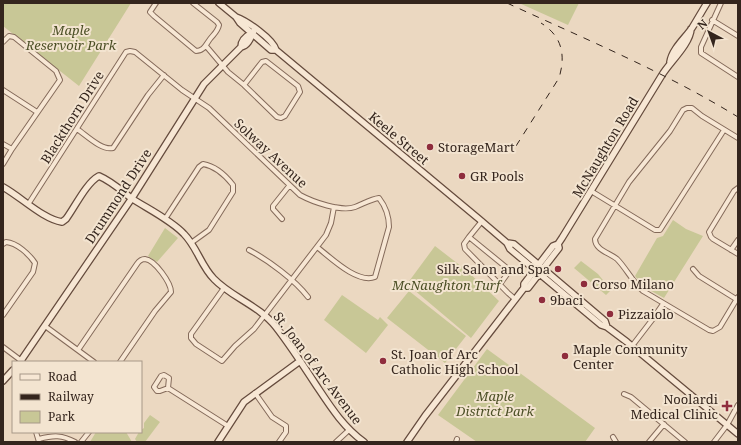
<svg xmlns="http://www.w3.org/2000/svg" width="741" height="445" viewBox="0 0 741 445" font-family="'Noto Serif',serif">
	<rect width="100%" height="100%" fill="#ebd8c1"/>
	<path fill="#c8c796" d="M3,3H131L79,86L3,26Z
		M519,3H579L568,25Z
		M673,220L686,229L703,236L664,298L644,287L635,276L657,238L663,236Z
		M165,228L178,238L157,262L148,256Z
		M435,246L466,270L499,301L471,338L407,284Z
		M581,261L598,274L611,290L606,295L574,268Z
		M409,291L466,336L445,363L387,318Z
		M342,295L378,320L380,317L388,325L366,353L324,320Z
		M487,349L595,428L585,442H477L438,415Z
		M150,415L160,422L145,442H137L135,439L139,432H141V430L144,428V423Z
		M96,432H126L132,442H90Z"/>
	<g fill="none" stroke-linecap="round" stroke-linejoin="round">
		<defs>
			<path id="street" d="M156,3L150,12L154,16L196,51C204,51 206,44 210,39C214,34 218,31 219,25L217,22L193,3
				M721,3L701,47V53L738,77
				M712,20L738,36
				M3,42L9,36L14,37L56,71L60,80L12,149L3,164
				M206,46L228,72L244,85L277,117L281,118L285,116L300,92L298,86L266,61L262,62L244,85
				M3,90L37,112
				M77,129C86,135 102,151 113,148L148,95L164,75
				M738,138L702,116L692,108H687L683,110L670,131L629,182L595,239C595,250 610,253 617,259C626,268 632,281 643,291L709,330L713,331L720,327L738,297
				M3,144L12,149
				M738,188L734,191L709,232L711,237L713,239L738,254
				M591,191L655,230H660L724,130
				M29,203L126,52L130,51L135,52L182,90L209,108L300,195C313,202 341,212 355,207C363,204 371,199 379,198C386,207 389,216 389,227L375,277C357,284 330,257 317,247
				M165,219L199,167L203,164C215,166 226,176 233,185V192L209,230L191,243
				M282,219L273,209V206L289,186
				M469,237L482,221
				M3,244L6,242C17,243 29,254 35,263L33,272L3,315
				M249,250C268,260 295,280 308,297
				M731,250L738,240
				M693,269L699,276L736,299
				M500,284L508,273L507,268L469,237L464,244L465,249L508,293L515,299
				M224,288L191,334V338L196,344L222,361L235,346L254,329L326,235L331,223L334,207
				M45,326L94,362
				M632,346L652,320L663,304
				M3,347L23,362
				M78,350L137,264C139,261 141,259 145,259C155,260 171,283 171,292L155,311L120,362
				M164,375L169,378L168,388L160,391H157L154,387L161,376Z
				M168,388L228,426
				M255,393L272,417L286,426V432L279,442
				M624,394L631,397L685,442
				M36,432L39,442
				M613,437L616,442
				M39,439C54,435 62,435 75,442
				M81,442L89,432
				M336,442L349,430
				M456,442L457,439
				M649,442L664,424
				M714,442L727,425L738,405"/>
			<path id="secondary" d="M219,3L236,17L240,23L271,50H276
				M236,17C247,21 273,39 276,50L479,219L507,243L510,249L601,325L607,327L627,342L738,434
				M241,47C241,40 246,36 252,33
				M670,62C672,49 685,38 692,28C697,20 702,11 707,3
				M3,187C21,197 43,219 62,222L66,219C75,207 86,183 99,176C111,181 121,190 131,198C148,209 171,220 184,234C197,247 201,266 214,279C231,297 260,306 276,327C290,345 303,365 316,385C330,406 343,427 364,442
				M507,243L514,244L605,321L607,327
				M524,288H528L559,248L558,244
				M20,362L132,198L204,84L241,47C250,45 251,35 255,29
				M3,381L13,370
				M218,442L244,402L300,361
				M407,442L425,416L524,288V284L553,246L558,244L562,238L662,75C670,62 690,44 691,29"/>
		</defs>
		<use href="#street" stroke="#846a5a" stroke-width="6"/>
		<use href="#secondary" stroke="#654b3d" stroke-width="8"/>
		<use href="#street" stroke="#f7e7d4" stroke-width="4"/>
		<use href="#secondary" stroke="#f7e7d4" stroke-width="5.5"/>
		<path stroke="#34251d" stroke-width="1" stroke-dasharray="7 7" stroke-linecap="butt" d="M507,3C585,39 665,72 738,117
			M516,146L559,78C566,55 562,36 541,23"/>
	</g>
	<g fill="#8f2d3d" stroke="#f3e4d0" stroke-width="1.5">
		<circle cx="430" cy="147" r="4"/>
		<circle cx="462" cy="176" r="4"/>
		<circle cx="558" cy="269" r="4"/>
		<circle cx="584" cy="284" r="4"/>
		<circle cx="542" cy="300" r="4"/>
		<circle cx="610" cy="314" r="4"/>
		<circle cx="565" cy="356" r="4"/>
		<circle cx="383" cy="361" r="4"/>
		<path d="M725 400h4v4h4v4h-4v4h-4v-4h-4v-4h4z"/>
	</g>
	<g text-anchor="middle" stroke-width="4" stroke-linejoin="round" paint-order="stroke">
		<g font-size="13" font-style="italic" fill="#4b4f25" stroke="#f3e4d0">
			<text x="71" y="35">Maple<tspan x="71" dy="15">Reservoir Park</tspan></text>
			<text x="446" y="290">McNaughton Turf</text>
			<text x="495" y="401">Maple<tspan x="495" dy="15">District Park</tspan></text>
		</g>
		<g font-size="13" fill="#34251d" stroke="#f3e4d0">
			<text transform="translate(72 117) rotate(-58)" y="5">Blackthorn Drive</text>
			<text transform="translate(399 138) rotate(40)" y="5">Keele Street</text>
			<text transform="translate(605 147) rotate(-59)" y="5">McNaughton Road</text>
			<text transform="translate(271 153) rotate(43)" y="5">Solway Avenue</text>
			<text transform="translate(118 196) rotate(-57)" y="5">Drummond Drive</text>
			<text transform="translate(318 368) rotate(53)" y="5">St. Joan of Arc Avenue</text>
		</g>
		<g font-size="13" fill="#34251d" stroke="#f3e4d0" text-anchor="start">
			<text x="438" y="152">StorageMart</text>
			<text x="470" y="181">GR Pools</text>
			<text x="550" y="274" text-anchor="end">Silk Salon and Spa</text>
			<text x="592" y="289">Corso Milano</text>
			<text x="550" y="305">9baci</text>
			<text x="618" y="319">Pizzaiolo</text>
			<text x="573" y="354">Maple Community<tspan x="573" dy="15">Center</tspan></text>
			<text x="391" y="359">St. Joan of Arc<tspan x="391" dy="15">Catholic High School</tspan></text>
			<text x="718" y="404" text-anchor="end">Noolardi<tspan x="718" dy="15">Medical Clinic</tspan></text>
		</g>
	</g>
	<rect width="741" height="445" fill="none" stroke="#34251d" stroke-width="8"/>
	<rect x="12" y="361" width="130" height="72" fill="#f3e4d0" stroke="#a79888"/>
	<rect x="20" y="374" width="20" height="6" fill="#f7e7d4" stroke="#a79888"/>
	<text x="48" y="381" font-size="12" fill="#34251d">Road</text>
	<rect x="20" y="394" width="20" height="6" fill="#34251d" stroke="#a79888"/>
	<text x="48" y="401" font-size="12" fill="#34251d">Railway</text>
	<rect x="20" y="411" width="20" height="12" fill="#c8c796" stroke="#a79888"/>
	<text x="48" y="421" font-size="12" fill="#34251d">Park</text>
	<g transform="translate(709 32) rotate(319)" stroke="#f3e4d0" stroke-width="3" paint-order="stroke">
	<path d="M0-3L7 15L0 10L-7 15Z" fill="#34251d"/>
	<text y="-6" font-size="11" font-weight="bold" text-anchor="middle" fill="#34251d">N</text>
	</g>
</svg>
